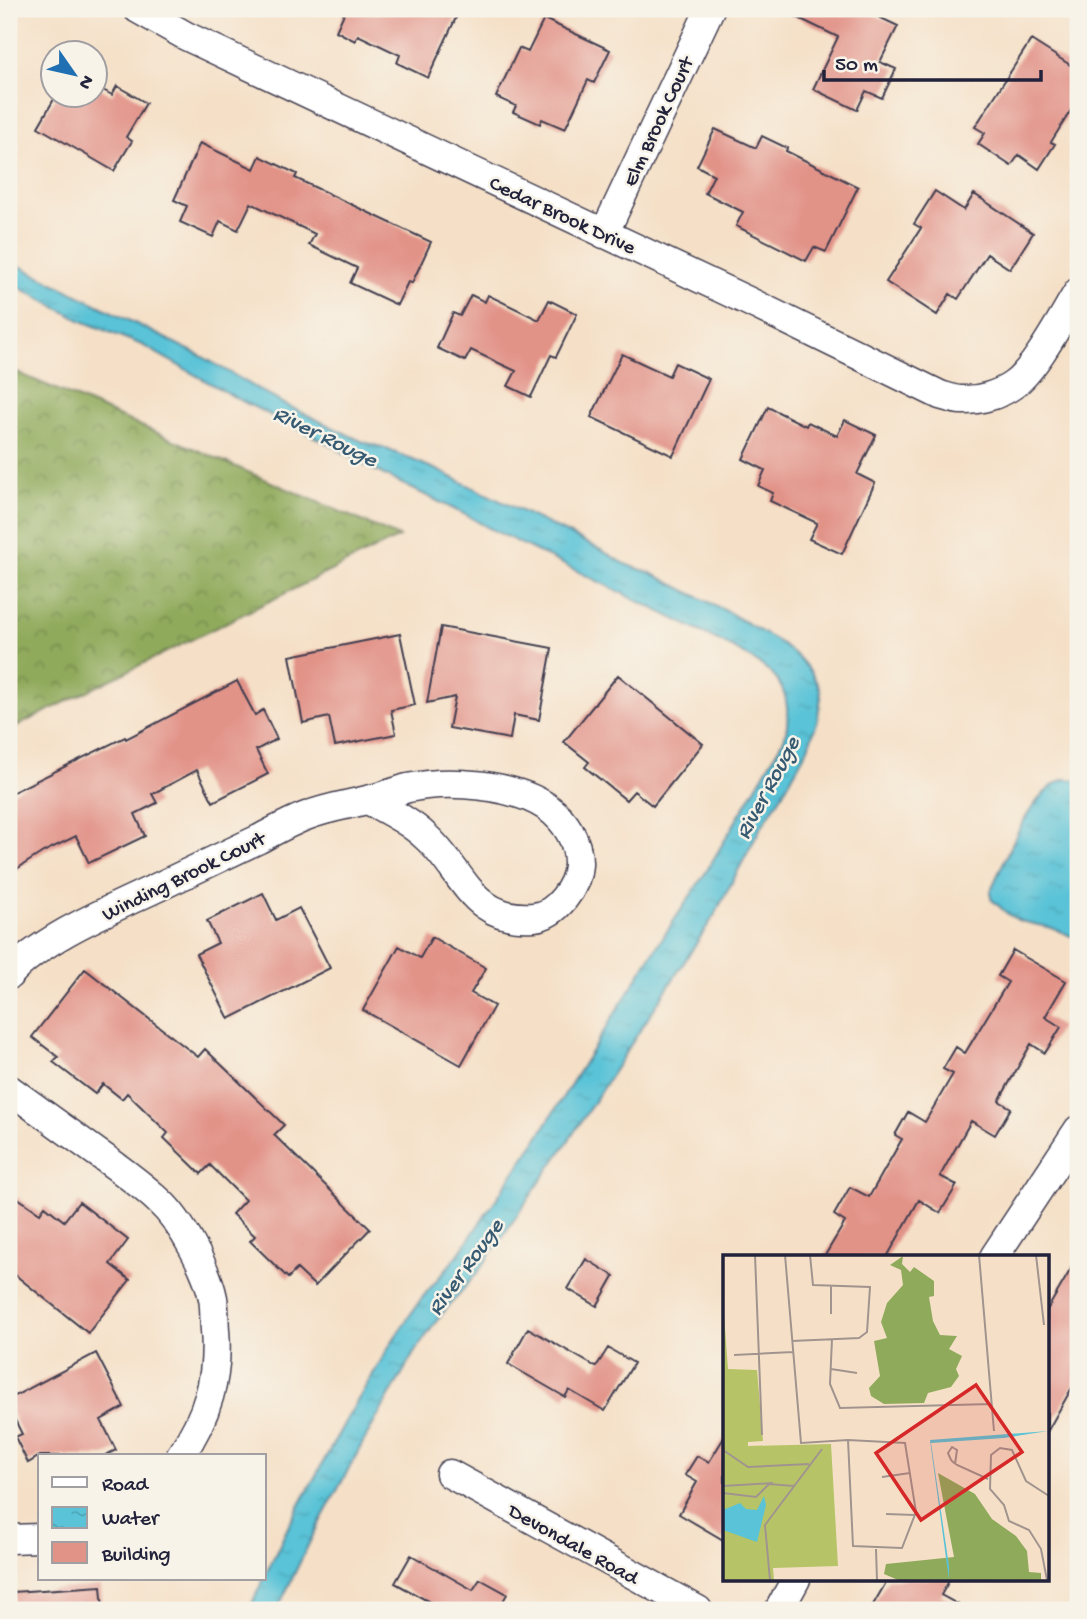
<svg xmlns="http://www.w3.org/2000/svg" width="1087" height="1619" viewBox="0 0 1087 1619" font-family="'Gochi Hand',sans-serif">
	<defs>
		<pattern id="forest-crowns" width="20" height="18" patternUnits="userSpaceOnUse" patternTransform="scale(1.75)"><rect width="20" height="18" fill="#90aa5c"/><path d="M2 6a3 3 0 1 1 6 0M12 15a3 3 0 1 1 6 0" fill="none" stroke="#758a4d"/></pattern>
		<pattern id="water-ripples" width="26" height="14" patternUnits="userSpaceOnUse" patternTransform="scale(1.75)"><rect width="26" height="14" fill="#5ac3d7"/><path d="M2 4q2-2 4 0t4 0M15 11q2-2 4 0t4 0" fill="none" stroke="#4ea7b9"/></pattern>
	</defs>
	<rect width="100%" height="100%" fill="#f7f3e8"/>
	<filter id="ink" filterUnits="userSpaceOnUse"><feTurbulence type="fractalNoise" baseFrequency=".0143" numOctaves="2"/><feDisplacementMap in="SourceGraphic" scale="14" xChannelSelector="R" yChannelSelector="G"/><feConvolveMatrix kernelMatrix="1 2 1 2 8 2 1 2 1" color-interpolation-filters="sRGB"/></filter>
	<filter id="wash" filterUnits="userSpaceOnUse"><feTurbulence type="fractalNoise" baseFrequency=".00686" numOctaves="4" result="noise"/><feDisplacementMap in="SourceGraphic" scale="28" xChannelSelector="R" yChannelSelector="G"/><feGaussianBlur stdDeviation="1.57" result="paint"/><feColorMatrix in="noise" values="0 0 0 0 0 0 0 0 0 0 0 0 0 0 0 0 0 1.4 0 .05"/><feComposite in="paint" operator="in"/></filter>
	<g filter="url(#wash)">
		<rect width="100%" height="100%" fill="#f5e0c7"/>
		<path fill="url(#forest-crowns)" stroke="#59664c" stroke-width="2" d="M9,369L399,537L9,730Z"/>
		<path fill="url(#water-ripples)" stroke="#3e7289" stroke-width="2" d="M9,261L201,356L282,403L361,441L384,448L437,470L599,549L627,565L651,573L728,612L782,644L800,659L811,672L820,689L821,697L817,722L807,750L783,793L760,829L714,916L571,1137L478,1272L441,1315L414,1353L367,1435L314,1533L277,1610H249L289,1525L345,1422L393,1340L421,1299L458,1255L535,1142L652,954L706,872L784,739C788,728 788,719 787,707C784,673 757,662 730,646L489,528L466,515L368,467L327,443L240,400L142,345L82,321L9,282Z
			M1064,779L1078,780V939L1052,928L1020,921L1009,915L991,899V891L995,881C1011,848 1029,795 1064,779Z"/>
		<g id="blocks">
			<path fill="#e29388" d="M346,9H460L428,78L397,63L400,55L358,35L355,41L336,31Z
				M780,9H862L898,26L880,62L896,69L882,98L866,91L857,110L813,89L838,37Z
				M544,19L610,50L594,83L588,80L565,129L542,119L540,124L513,112L516,106L496,97L519,48L528,52Z
				M1031,40L1078,70V99L1051,142L1055,144L1039,169L1019,155L1011,166L978,144L985,133L975,127Z
				M94,85L112,95L117,86L146,103L126,137L132,141L114,171L38,127L57,94H94Z
				M715,129L756,148L762,136L787,148L786,151L858,187L826,252L814,247L806,261L736,226L743,212L705,193L714,175L697,166Z
				M200,143L254,169L260,156L297,174L295,178L431,242L412,283L408,282L397,305L350,283L357,268L309,245L315,234L251,203L238,230L220,221L213,237L180,222L187,206L174,200Z
				M935,191L964,210L974,194L1033,233L1010,269L987,254L958,299L950,294L937,315L886,282L921,228L914,224Z
				M471,295L485,302L488,295L539,320L549,300L577,314L556,357L551,355L531,397L508,386L516,371L471,350L465,361L437,348L453,313L460,316Z
				M622,354L669,376L675,363L709,379L673,456L591,417Z
				M768,407L806,426L808,422L837,436L845,420L876,435L857,474L875,483L842,554L809,539L817,523L770,501L773,493L758,486L765,470L743,459Z
				M441,627L552,648L539,720L514,715L510,739L449,728L455,697L427,703Z
				M400,634L415,705L391,710L396,734L335,746L329,717L303,723L290,656Z
				M618,675L703,744L653,806L634,791L626,800L585,767L589,762L564,742Z
				M237,681L255,715L263,710L277,739L256,750L268,774L213,802L197,770L152,794L157,803L135,814L145,836L89,863L76,836L43,852L9,874V794L125,737L126,739Z
				M263,893L276,920L299,908L330,968L229,1019L196,954L218,943L207,921Z
				M432,937L486,968L471,993L494,1006L461,1065L363,1010L399,946L420,958Z
				M1013,950L1066,981L1045,1017L1061,1027L1045,1053L1031,1044L999,1101L1011,1108L995,1135L971,1121L940,1176L957,1185L940,1213L919,1200L887,1257H824L845,1222L834,1215L850,1187L869,1197L902,1139L895,1135L908,1112L925,1122L953,1074L943,1069L956,1047L965,1053L1008,982L998,976Z
				M85,969L198,1057L205,1049L284,1125L274,1135L370,1229L315,1286L297,1269L288,1278L250,1241L255,1236L232,1214L245,1200L210,1165L201,1174L164,1138L168,1133L127,1093L122,1099L103,1084L95,1094L53,1062L58,1057L32,1037Z
				M9,1192L40,1213L45,1206L64,1221L79,1202L128,1240L110,1264L130,1280L88,1333L9,1270Z
				M1078,1257V1377L1047,1432V1310Z
				M586,1259L614,1276L597,1306L568,1289Z
				M528,1328L596,1367L608,1348L634,1363L605,1411L569,1390L565,1397L508,1364Z
				M96,1353L124,1407L101,1420L116,1450L104,1456H40L28,1463L15,1437L22,1434L9,1408V1399Z
				M725,1436V1541L679,1514L697,1482L685,1475L697,1456L709,1462Z
				M411,1555L473,1590L480,1579L507,1594L501,1605L510,1610H444L395,1583Z
				M888,1579H950L941,1595L968,1610H870Z
				M101,1586L103,1610H14L13,1592Z"/>
		</g>
	</g>
	<g filter="url(#ink)">
		<use href="#blocks" fill-opacity="0" stroke="#423e50" stroke-width="2"/>
		<g fill="none" stroke-linecap="round" stroke-linejoin="round">
			<defs>
				<path id="minor" d="M138,9L186,36L750,302L940,395C947,397 955,400 961,400C978,401 999,395 1013,385C1035,370 1063,316 1078,292
					M604,234L710,9
					M9,975C41,938 114,908 158,887C192,871 225,855 259,839C274,831 290,822 306,816C326,808 347,805 367,800C381,797 394,792 408,788C448,779 513,784 547,807C565,820 579,841 578,865C577,886 557,915 534,917C471,922 464,871 426,837C409,821 388,811 368,800
					M9,1089C38,1110 67,1131 96,1152C117,1167 140,1183 159,1201C181,1221 207,1269 213,1298C215,1309 214,1320 215,1330C219,1378 207,1417 180,1456
					M994,1257L1078,1130
					M450,1474L698,1610
					M9,1539L40,1538
					M779,1610L796,1579"/>
			</defs>
			<use href="#minor" stroke="#423e50" stroke-width="31"/>
			<use href="#minor" stroke="#fff" stroke-width="28"/>
		</g>
	</g>
	<g text-anchor="middle" stroke-width="5" stroke-linejoin="round" paint-order="stroke">
		<g font-size="21" fill="#22223b" stroke="#f7f3e8">
			<text transform="translate(657 121) rotate(-65)" y="7">Elm Brook Court</text>
			<text transform="translate(563 214) rotate(25)" y="7">Cedar Brook Drive</text>
			<text transform="translate(183 875) rotate(-26)" y="7">Winding Brook Court</text>
			<text transform="translate(574 1543) rotate(29)" y="7">Devondale Road</text>
		</g>
		<g font-size="23" font-style="italic" fill="#365a72" stroke="#f7f3e8">
			<text transform="translate(326 435) rotate(26)" y="8">River Rouge</text>
			<text transform="translate(766 787) rotate(-62)" y="8">River Rouge</text>
			<text transform="translate(464 1266) rotate(-54)" y="8">River Rouge</text>
		</g>
	</g>
	<g transform="translate(723 1255)">
		<rect width="326" height="326" fill="#f5e0c7"/>
		<path d="M0,46L5,114L34,115L40,186L25,187V191L108,189L115,311L50,313L51,325H0Z" fill="#b6c467"/>
		<path d="M180,1L179,9L187,17L191,12L211,26V41L206,42L210,66L217,80L234,81L226,94L239,101L233,114L236,121L228,132L205,138L201,148L161,149L148,141L146,133L157,121L151,86L164,83L158,67L164,48L180,30L178,15L167,10ZM215,218L252,239L269,264L293,281L304,296L306,317L318,318V325H175L161,319L163,309L231,302Z" fill="#90aa5c"/>
		<path d="M27,155L29,156L31,185L10,179L0,157Z" fill="#b6c467"/>
		<path d="M325,176L281,183L208,188L226,311V325L207,185ZM41,241L43,250L34,287L0,275V255L17,248L23,254L34,255Z" fill="#5ac3d7"/>
		<path fill="none" stroke="#a1948f" stroke-width="2" d="M32,0L39,180M62,0L78,188L125,185L182,188L193,257L179,293L130,291L125,185M256,0L271,176M313,0L321,70M108,30V59M109,84L107,129L117,153L268,149M69,86L136,83L144,77L147,32L90,30L87,0M11,100L70,97M108,114L134,118M0,195L25,212L86,209M232,209L234,195L229,192L225,198L228,205L230,207L234,210L265,224M159,222L187,218M0,231L50,228M0,238L33,242L46,229L71,231M163,259L192,260M153,294L154,325M47,325L42,270L99,194M324,325L318,294L306,275L286,266L281,250L267,234L268,200L277,193L289,195L303,226L326,241"/>
		<path fill="#d62828" fill-opacity="0.15" stroke="#d62828" stroke-width="3.5" d="M253,130L299,197L198,265L153,198Z"/>
		<rect width="326" height="326" fill="none" stroke="#22223b" stroke-width="3.5"/>
	</g>
	<rect width="1087" height="1619" fill="none" stroke="#f7f3e8" stroke-width="35"/>
	<rect x="38" y="1454" width="228" height="126" fill="#f7f3e8" stroke="#a29fa3" stroke-width="2"/>
	<rect x="52" y="1477" width="35" height="10" fill="#ffffff" stroke="#a29fa3" stroke-width="2"/>
	<text x="102" y="1490" font-size="21" fill="#22223b">Road</text>
	<rect x="52" y="1507" width="35" height="21" fill="url(#water-ripples)" stroke="#a29fa3" stroke-width="2"/>
	<text x="102" y="1524" font-size="21" fill="#22223b">Water</text>
	<rect x="52" y="1542" width="35" height="21" fill="#e29388" stroke="#a29fa3" stroke-width="2"/>
	<text x="102" y="1560" font-size="21" fill="#22223b">Building</text>
	<g transform="translate(74 74) rotate(124)"><circle r="33" fill="#f7f3e8" stroke="#a29fa3" stroke-width="2"/>
	<path d="M0-5L12 26L0 18L-12 26Z" fill="#1f6fb2"/>
	<text y="-10" font-size="19" font-weight="bold" text-anchor="middle" fill="#22223b">N</text>
	</g>
	<path d="M824 70v10h217v-10" fill="none" stroke="#22223b" stroke-width="3.5"/>
	<text x="835" y="70" font-size="21" fill="#22223b" stroke="#f7f3e8" stroke-width="5" paint-order="stroke">50 m</text>
</svg>
